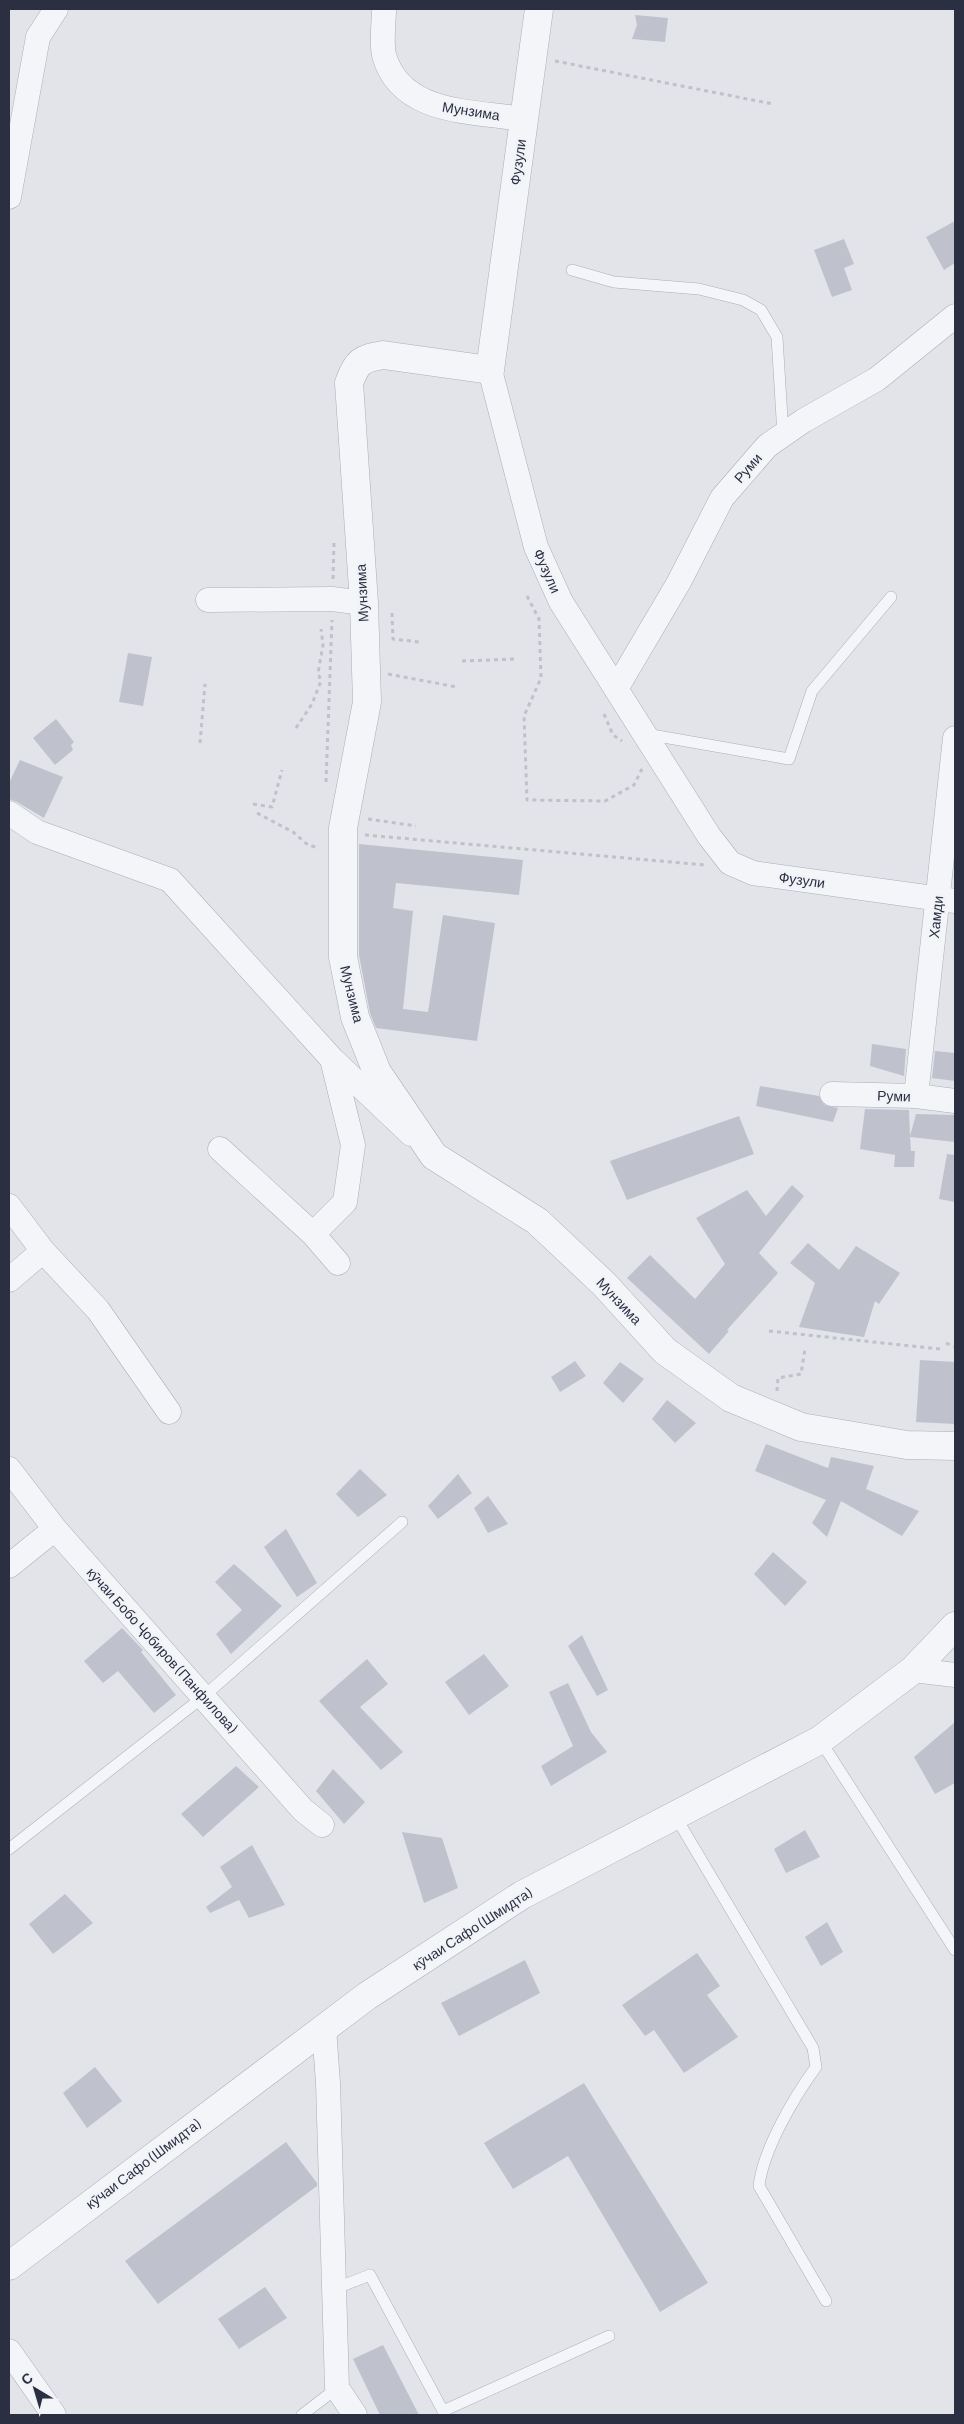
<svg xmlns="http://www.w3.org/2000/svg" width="964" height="2424" viewBox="0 0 964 2424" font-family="Barlow,sans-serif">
	<rect width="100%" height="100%" fill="#e2e4ea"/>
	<path fill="#bfc2cd" d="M635,15L668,18L665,42L632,39L637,25Z
		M955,221V263L944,270L926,237Z
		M844,239L854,264L844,268L852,290L832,297L814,250Z
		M128,653L152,657L143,706L119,702Z
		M56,719L74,742L71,745L73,750L55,765L33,738Z
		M20,760L63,777L44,818L17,802L9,799V783Z
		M359,844L523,860L519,895L396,883L393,908L413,911L403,1009L428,1012L443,915L495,923L477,1041L376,1028L370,1013L359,955Z
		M872,1044L906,1049L904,1076L870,1066Z
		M935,1051L955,1053V1081L932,1078Z
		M760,1086L819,1096L824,1105L838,1108L833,1122L756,1106Z
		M865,1109L909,1110L910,1136L916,1114L955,1115V1142L910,1137L911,1151H915L914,1167H894L895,1155L860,1149Z
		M739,1116L754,1154L627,1200L610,1161Z
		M947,1154L955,1155V1202L939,1199Z
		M792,1185L804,1196L759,1253L778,1273L727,1330L729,1331L709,1354L627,1278L650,1255L695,1299L725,1264L696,1218L747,1190L766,1216Z
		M808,1243L839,1270L856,1246L900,1273L879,1304L875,1301L864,1337L799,1327L815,1283L790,1263Z
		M920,1360L955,1362V1424L916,1422Z
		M575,1361L586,1376L560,1392L551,1377Z
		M620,1362L644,1379L623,1403L603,1383Z
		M667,1400L696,1423L675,1443L652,1419Z
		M766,1444L828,1468L831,1457L874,1466L866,1489L919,1511L902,1536L841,1501L827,1537L812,1523L826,1500L755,1471Z
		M360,1469L387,1495L358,1517L336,1494Z
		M458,1474L472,1493L438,1519L428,1506Z
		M488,1496L508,1524L488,1533L474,1508Z
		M286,1529L317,1583L297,1597L264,1547Z
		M773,1552L807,1582L785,1606L754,1574Z
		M234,1564L282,1606L231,1654L216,1634L242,1610L215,1582Z
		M122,1628L143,1650L141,1652L176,1695L154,1713L118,1671L103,1683L84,1661Z
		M582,1635L608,1690L597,1696L568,1646Z
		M484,1654L509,1686L469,1715L445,1682Z
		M367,1659L388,1684L360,1707L403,1752L381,1770L319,1701Z
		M568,1683L591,1732L607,1752L551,1786L541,1766L573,1746L549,1692Z
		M955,1722V1783L935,1794L914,1757Z
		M236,1766L259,1787L203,1837L181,1814Z
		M333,1769L365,1802L344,1824L316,1791Z
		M805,1830L820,1857L786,1873L774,1849Z
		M402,1832L442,1838L458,1888L424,1903Z
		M252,1845L285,1905L249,1918L239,1900L210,1913L206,1907L232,1887L220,1867Z
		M65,1894L93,1923L53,1954L29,1924Z
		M827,1922L843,1952L821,1966L805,1937Z
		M697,1953L720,1986L707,1995L738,2037L684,2073L654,2030L645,2036L622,2005Z
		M525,1960L540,1993L459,2036L441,2003Z
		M95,2067L122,2101L87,2128L63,2093Z
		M584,2083L708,2283L660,2312L568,2156L513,2189L484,2143Z
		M286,2142L317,2183V2186L158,2304L125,2261Z
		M265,2287L287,2318L239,2349L218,2319Z
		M383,2345L419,2415H380L353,2359Z"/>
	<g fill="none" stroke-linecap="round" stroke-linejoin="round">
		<defs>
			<path id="service" d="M572,270L614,282L699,289L743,300L761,310L777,337L783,435
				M646,734L789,759L812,691L891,597
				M820,1740L955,1950
				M674,1814L813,2048L816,2067C794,2097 763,2150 759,2186L826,2301
				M9,1849L203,1697L402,1522
				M334,2289L370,2275L443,2411L609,2336
				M302,2415L337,2388"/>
			<path id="minor" d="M384,9C384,23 381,41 384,55C399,110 461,111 508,117
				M9,197L38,37L56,9
				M490,370L536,547L561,602L709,836L730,863L753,873L955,901
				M208,600L332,599L364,603
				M616,689L679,582L722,498L767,446L803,421L877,379L955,316
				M9,813L37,832L170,880L332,1059L411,1134
				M832,1094L916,1096L955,1101
				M916,1096L955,738
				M220,1149L313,1234L338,1263
				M9,1206L43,1251L98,1310L169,1412
				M313,1234L345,1202L353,1145L332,1059
				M9,1280L43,1251
				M9,1469L55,1529L303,1810L322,1825
				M9,1566L55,1529
				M913,1670L955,1675
				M324,2028L328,2083L337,2388L355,2415
				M9,2351L54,2415"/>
			<path id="tertiary" d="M539,9L490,370L383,355C361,359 357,361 349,383L364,603L367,702L343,828V957L355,1017L377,1072L434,1156L537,1221L604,1284L665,1351L731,1398L801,1427L907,1445L955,1446
				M9,2266L367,1996L522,1895L820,1740L913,1670L955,1626"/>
		</defs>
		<use href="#service" stroke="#abaeb8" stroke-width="12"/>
		<use href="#minor" stroke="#abaeb8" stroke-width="25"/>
		<use href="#tertiary" stroke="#abaeb8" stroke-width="29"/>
		<path stroke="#bfc2c9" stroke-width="3" stroke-dasharray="4 4" stroke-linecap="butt" d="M555,61L773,104
			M333,579L334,543
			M527,596L539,619L541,678L524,716L527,800L605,801L634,785L642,769
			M392,613L393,639L419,642
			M462,661L517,659
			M388,674L457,687
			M604,714L613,735L622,741
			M296,728L312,704L321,681L318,673L323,645L321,629
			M200,743L205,684
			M326,782L332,620
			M253,804L272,807L282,770
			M257,813L293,832L308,845L319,848
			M368,819L416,826
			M365,835L705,865
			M769,1331L940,1349
			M946,1343L955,1347
			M777,1391L778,1378L801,1374L805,1349"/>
		<use href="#service" stroke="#f4f5f8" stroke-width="11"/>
		<use href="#minor" stroke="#f4f5f8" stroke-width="24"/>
		<use href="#tertiary" stroke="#f4f5f8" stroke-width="28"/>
	</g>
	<g text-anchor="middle" stroke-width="4.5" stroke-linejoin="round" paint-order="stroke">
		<g font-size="14" fill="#2a2f42" stroke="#f1f3f7">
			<text transform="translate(471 111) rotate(9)" y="5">Мунзима</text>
			<text transform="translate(518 162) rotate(-82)" y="5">Фузули</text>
			<text transform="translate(748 468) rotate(-49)" y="5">Руми</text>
			<text transform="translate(547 571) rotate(66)" y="5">Фузули</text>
			<text transform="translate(362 593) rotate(-93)" y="5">Мунзима</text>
			<text transform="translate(802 880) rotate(8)" y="5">Фузули</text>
			<text transform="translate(936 917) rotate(-84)" y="5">Хамди</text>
			<text transform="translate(352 994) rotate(76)" y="5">Мунзима</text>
			<text transform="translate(894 1096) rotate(2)" y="5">Руми</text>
			<text transform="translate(619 1301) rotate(47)" y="5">Мунзима</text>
			<text transform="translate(162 1650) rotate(48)" y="5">кӯчаи Бобо Ҷобиров (Панфилова)</text>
			<text transform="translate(472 1929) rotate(-33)" y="5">кӯчаи Сафо (Шмидта)</text>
			<text transform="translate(143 2164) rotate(-37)" y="5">кӯчаи Сафо (Шмидта)</text>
		</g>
	</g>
	<rect width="964" height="2424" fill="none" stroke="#2a2f42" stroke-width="20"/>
	<g transform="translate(35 2389) rotate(322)" stroke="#f1f3f7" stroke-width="4" paint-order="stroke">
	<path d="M0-4L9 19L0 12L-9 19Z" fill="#2a2f42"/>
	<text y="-8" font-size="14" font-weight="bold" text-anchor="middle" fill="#2a2f42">С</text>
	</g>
</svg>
